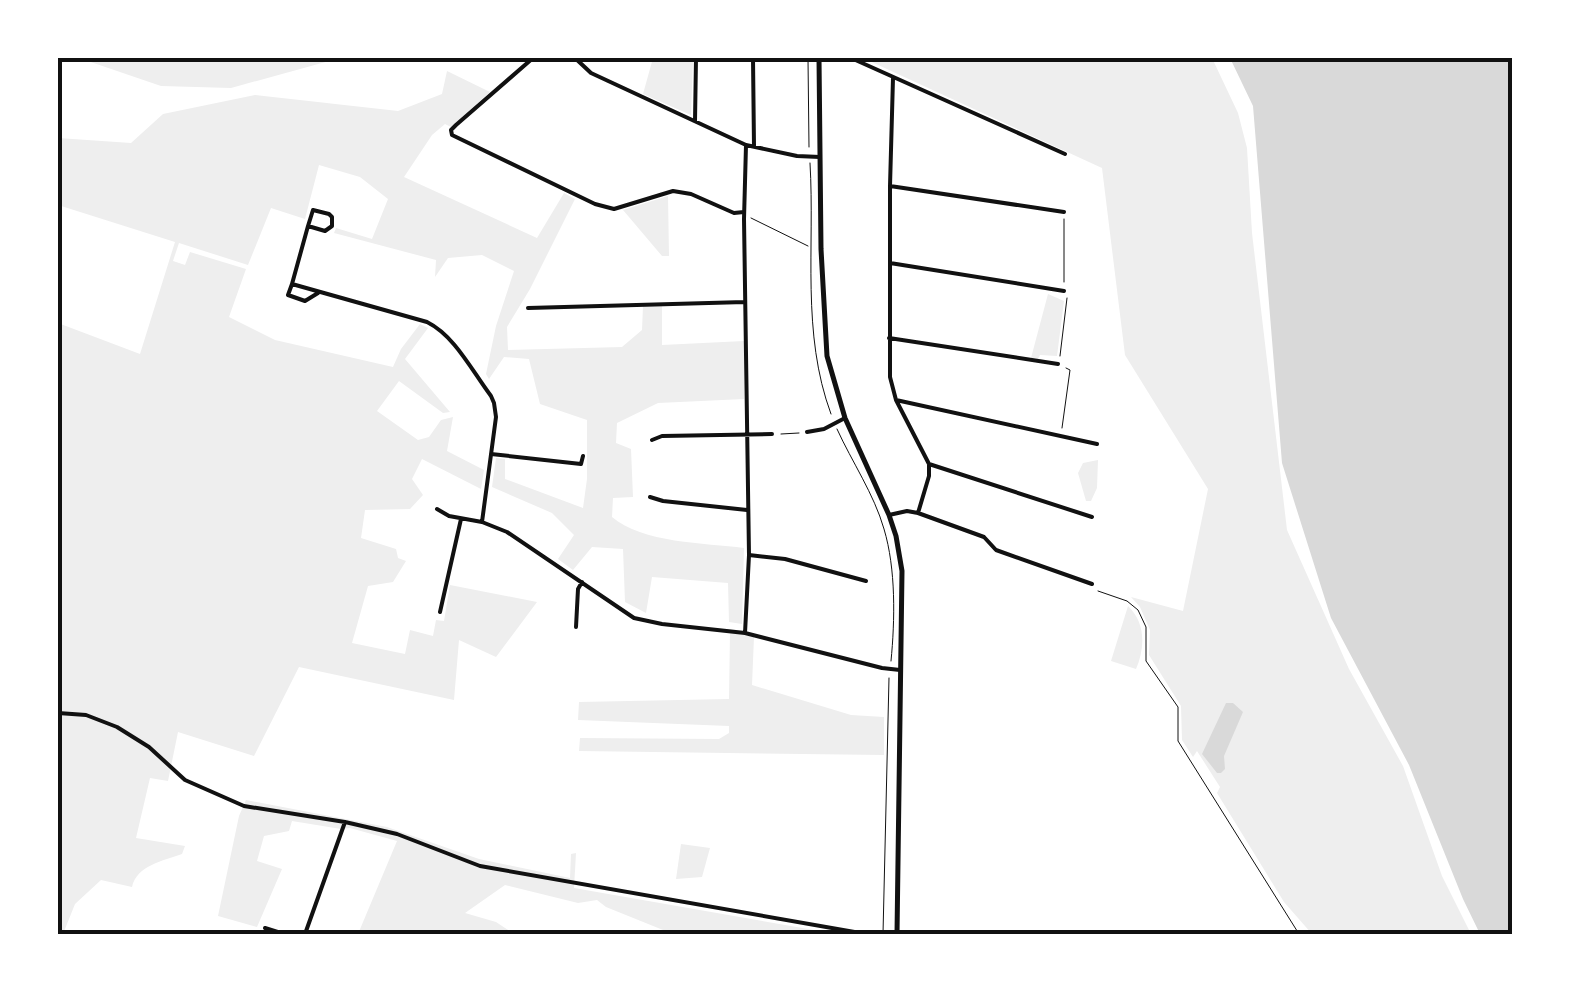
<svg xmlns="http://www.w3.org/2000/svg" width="1570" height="992" viewBox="0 0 1570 992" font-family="Signika,sans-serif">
	<rect width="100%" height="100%" fill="#fff"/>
	<path fill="#eee" d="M79,58H340L231,88L161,86Z
		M653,58H693L691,115L643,94Z
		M863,58H1212L1238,113L1247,148L1252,233L1287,530L1349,669L1403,766L1442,876L1471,934H1312L1284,902L1217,793L1220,787L1197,751L1193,757L1182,740L1181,706L1149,655L1150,630L1140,607L1131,597L1183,611L1208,489L1125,355L1102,168Z
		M447,71L490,92L451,127L445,124L432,135L404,177L537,238L564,193L575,199L530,289L507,327L508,350L622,347L642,330L643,306H662V345L744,341V399L658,403L617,423L616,443L631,449L633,497L613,498L612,517C642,543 705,543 744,548L742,624L729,622L728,583L652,577L646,613L625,602L623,549L592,547L573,570L558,559L574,535L552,513L492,487L496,458L505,459V479L583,508L587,479V420L540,404L529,359L504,357L489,379L486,374L496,326L514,271L482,255L448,258L435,277L436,260L334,233L336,228L372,239L388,199L360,177L319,165L305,219L271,208L248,265L179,243L173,261L185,265L190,252L246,269L229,317L275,340L393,367L401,349L420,324L428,328L405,359L450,412L443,413L399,381L377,411L418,440L429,437L441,420L453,417L447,451L484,470L481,489L422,459L412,479L423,495L410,509L365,510L361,538L396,549L398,558L406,561L393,582L368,586L352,643L405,654L410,630L433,636L436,620L444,621L450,585L537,602L496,657L459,640L454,700L299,667L254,756L178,732L168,781L150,778L136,838L185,846L182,854C163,861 137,865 132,887L101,880L75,904L63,934H58V323L140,354L175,242L58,205V138L131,143L163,114L255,95L398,111L442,94Z
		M668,196L669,256H662L623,210Z
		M1048,294L1064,301L1057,356L1040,355L1038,359L1031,358Z
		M1098,460L1097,488L1091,501H1086L1078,473L1083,463Z
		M1128,606C1146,623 1145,648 1136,669L1111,661Z
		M730,632L754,637L752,685L851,715L884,717V755L579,751L580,738L719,739L729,733V726L578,720L579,702L729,699Z
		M246,800L387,827L479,859L570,878L571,854L576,853L574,888L837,934H673L606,907L597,900L578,903L505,885L465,913L496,922L511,932L544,934H358L397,841L350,828L341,829L292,821L289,831L264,836L257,861L282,869L257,927L218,916L239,816Z
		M681,844L710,848L702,877L676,879Z"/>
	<path fill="#d9d9d9" d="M1230,58H1512V934H1480L1463,899L1409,765L1331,618L1282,463L1253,106Z
		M1226,703H1233L1243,712L1224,756L1225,769L1221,773H1217L1202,754Z"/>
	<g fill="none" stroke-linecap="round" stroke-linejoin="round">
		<path stroke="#111" stroke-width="1" d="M808,58L809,147
			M810,163C815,247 801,333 831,414
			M751,218L808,246
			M1064,282V219
			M1060,356L1067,298
			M1062,428L1070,370L1066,368
			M837,429C852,462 874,494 884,529C896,569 895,620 891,661
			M781,434L799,433
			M1098,591L1127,601L1138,610L1146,627V661L1178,707V741L1299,934
			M883,934L889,678"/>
		<path stroke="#111" stroke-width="4" d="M533,58L456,125L451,130L452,135L595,204L614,209L673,191L691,194L734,213L744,212
			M575,58L591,73L746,145L797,156L820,157
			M753,58L754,147
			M851,58L1065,154
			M893,78L890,186V377L896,400L929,464V476L918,513
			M695,121L696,58
			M890,186L1064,212
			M308,226L313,210L329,214L332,217V226L325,231L308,226L292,284L427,322C455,336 472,371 491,396L494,403L496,417L482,522
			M890,263L1064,291
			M292,284L288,295L305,301L318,293
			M528,308L745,302
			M889,338L1058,364
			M896,400L1097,444
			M807,432L824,429L845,418
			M652,440L662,436L772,434
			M491,454L581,464L583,456
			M929,464L1092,517
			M650,497L663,501L747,510
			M437,509L449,516L482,522L507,532L634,618L662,624L745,633L882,668L900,670
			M889,515L907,511L918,513L984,537L996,550L1092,584
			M749,555L785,559L866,581
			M440,612L461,519
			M576,627L578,589L582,582
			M745,633L749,555L744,219L746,145
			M58,713L86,715L117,727L149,747L185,780L244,806L345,822L397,834L480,866L866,934
			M265,928L284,934
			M305,934L345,822"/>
		<path stroke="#111" stroke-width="5" d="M819,58L821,249L827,356L845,418L889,515L896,536L902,571L897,934"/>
	</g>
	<rect width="1570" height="992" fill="none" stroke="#ffffff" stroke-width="120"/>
	<rect x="60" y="60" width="1450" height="872" fill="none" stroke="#111" stroke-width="4"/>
</svg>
